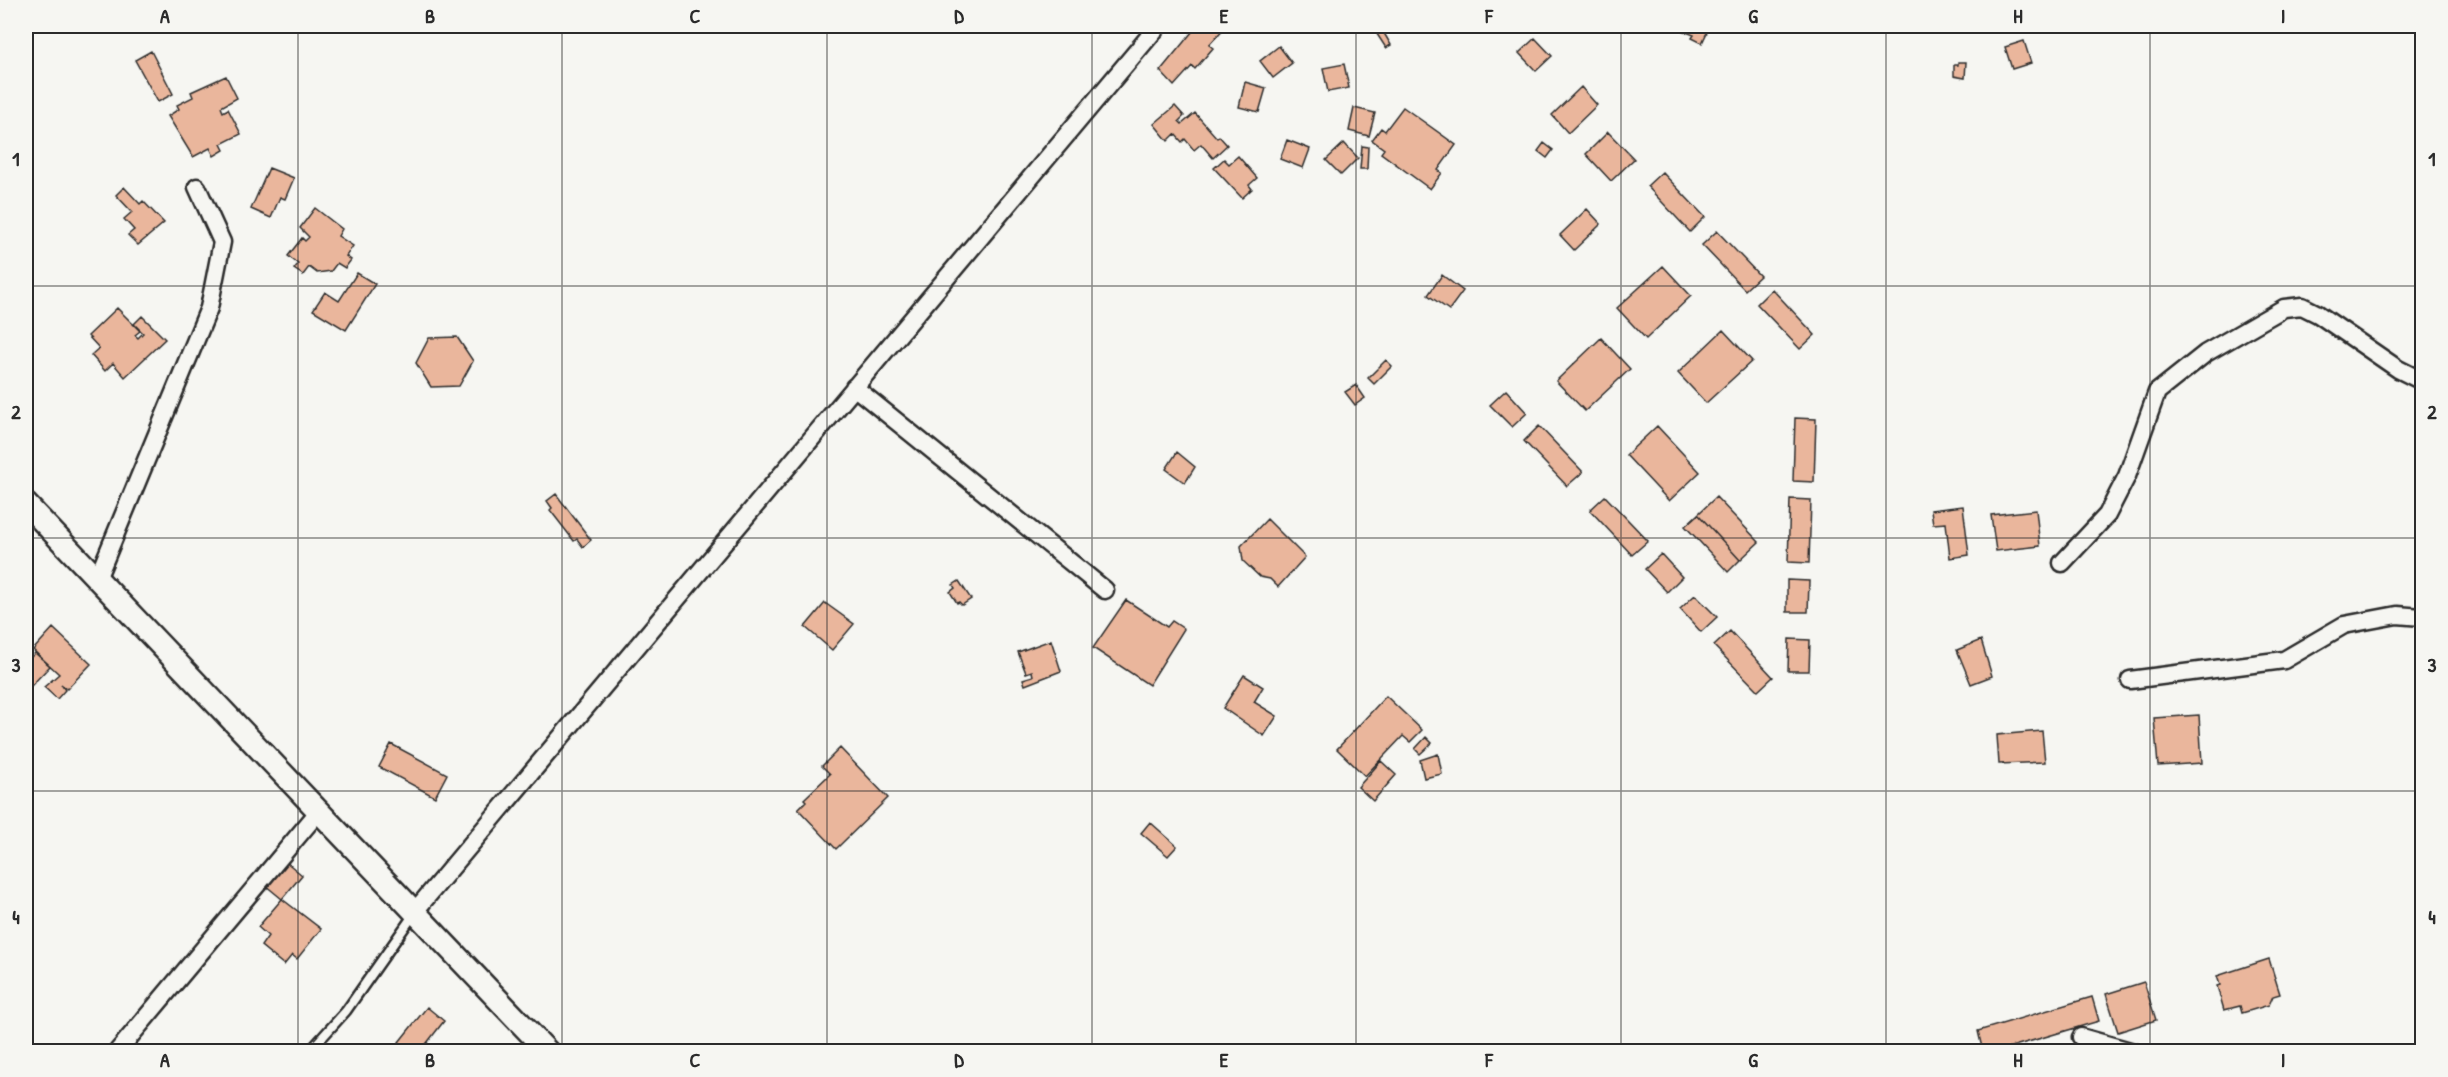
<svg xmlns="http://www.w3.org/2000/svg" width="2448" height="1077" viewBox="0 0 2448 1077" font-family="'Patrick Hand',sans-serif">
	<rect width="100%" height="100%" fill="#f6f6f2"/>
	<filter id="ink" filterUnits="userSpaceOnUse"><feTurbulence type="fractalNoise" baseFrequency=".0167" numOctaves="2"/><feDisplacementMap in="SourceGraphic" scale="12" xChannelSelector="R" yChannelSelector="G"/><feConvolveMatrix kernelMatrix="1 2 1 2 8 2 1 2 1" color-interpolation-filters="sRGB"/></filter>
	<g filter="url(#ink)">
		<path fill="#eab69c" stroke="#2b2b2b" stroke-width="1.5" d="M1197,26H1226L1209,45L1213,48L1195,69L1192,66L1174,86L1160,71Z
			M1677,26H1710L1702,43L1692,38L1694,35L1676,28Z
			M1381,28L1391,45L1386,48L1375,31Z
			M1535,38L1552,56L1536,71L1519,53Z
			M2024,41L2031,63L2012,69L2005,47Z
			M1279,46L1292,63L1273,78L1260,61Z
			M151,51L173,94L158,102L135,60Z
			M1958,62H1966L1965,78L1954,76V65H1958Z
			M1344,64L1349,88L1328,92L1323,68Z
			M226,76L237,98L221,107L223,112L228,109L241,134L221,144L224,150L214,156L210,148L193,157L168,116L179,109L177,105L193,97L191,92Z
			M1245,82L1266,88L1259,112L1239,107Z
			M1581,87L1597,105L1568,133L1552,115Z
			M1175,106L1184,116L1179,121L1182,124L1195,113L1217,138L1219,136L1227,145L1213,158L1201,144L1194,150L1185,139L1182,142L1175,134L1168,141L1154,124Z
			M1403,107L1456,145L1438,170L1442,173L1430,189L1381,153L1384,149L1372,140L1381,128L1385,131Z
			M1354,108L1375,113L1369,136L1349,131Z
			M1608,132L1634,159L1611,181L1586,154Z
			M1287,140L1310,149L1303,168L1280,159Z
			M1344,143L1358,158L1341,175L1326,160Z
			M1544,143L1553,150L1547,158L1538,151Z
			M1362,146L1368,147L1367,169H1360Z
			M1238,156L1257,178L1249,185L1252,189L1242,198L1214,168L1224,159L1229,164Z
			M269,168L294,178L285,199L280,197L271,218L251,209Z
			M1662,172L1705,217L1690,232L1647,186Z
			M124,187L140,204L143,201L164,223L138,245L128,235L134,230L124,219L132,212L116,195Z
			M315,208L342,229L338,236L353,246L346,256L351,260L345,268L337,263L331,271L317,273L309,267L303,275L294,269L298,264L288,256L302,238L305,241L309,237L300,228Z
			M1587,209L1601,224L1574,250L1560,235Z
			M1717,231L1760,276L1745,290L1702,245Z
			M1663,266L1691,296L1646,339L1617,308Z
			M357,273L375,284L346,330L313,310L325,292L339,301Z
			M1442,275L1463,291L1449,310L1428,295Z
			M1772,289L1815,335L1800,349L1757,304Z
			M117,308L140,331L135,335L138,338L143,333L134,324L142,316L165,339L125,377L113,363L105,371L91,355L99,348L88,336Z
			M1723,330L1752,361L1706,403L1678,373Z
			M457,337L473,361L459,386L431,387L416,363L429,338Z
			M1601,338L1630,369L1585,411L1556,381Z
			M1386,360L1392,366L1374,384L1368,378Z
			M1356,385L1365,398L1355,405L1345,392Z
			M1506,390L1527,413L1512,427L1490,405Z
			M1795,418L1816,419L1814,482L1793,481Z
			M1539,426L1583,472L1567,486L1524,441Z
			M1657,426L1700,472L1669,501L1626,455Z
			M1177,452L1195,467L1185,483L1166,469Z
			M556,494L591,540L583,547L577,539L574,541L550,510L552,508L547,501Z
			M1605,496L1648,541L1632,555L1590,510Z
			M1716,497L1759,542L1740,560L1698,514Z
			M1790,499L1811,500L1809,563L1788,562Z
			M1963,506L1969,555L1950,558L1946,523L1933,524L1931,510Z
			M2036,510L2040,546L1996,551L1991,515Z
			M1698,514L1740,560L1728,572L1685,526Z
			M1267,519L1305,557L1278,587L1270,579L1260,577L1243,561L1241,546Z
			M1661,554L1682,577L1667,592L1645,569Z
			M1787,580L1809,581L1808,612H1787Z
			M959,581L971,599L962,605L959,602L957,603L950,592L955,588L953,585Z
			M1695,595L1717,617L1701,632L1680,609Z
			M1126,600L1167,627L1172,621L1184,629L1149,685L1093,648Z
			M825,603L854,624L832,650L805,627Z
			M53,628L91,664L67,689L61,684L65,690L57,699L44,687L59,674L33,650Z
			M1730,631L1773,677L1758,691L1714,646Z
			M1789,639L1810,640L1809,671H1788Z
			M1051,640L1061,671L1025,685L1023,679L1033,676L1032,671L1026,673L1018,652Z
			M1981,640L1992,676L1971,684L1957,650Z
			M35,653L50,666L31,686L26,681V658L28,660Z
			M1244,675L1263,687L1254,702L1277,716L1264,736L1223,708Z
			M1386,696L1422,730L1410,742L1403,736L1365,776L1337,749Z
			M2199,715L2202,763L2158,766L2154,718Z
			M2042,731L2045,762L1999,764L1997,735Z
			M1426,737L1432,743L1420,754L1415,749Z
			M391,744L447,774L435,797L379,767Z
			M840,748L888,798L836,849L798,809L806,801L804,799L830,774L822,766Z
			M1438,754L1442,774L1424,778L1420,760Z
			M1381,761L1396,775L1373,801L1358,787Z
			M1150,822L1177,846L1168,856L1141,833Z
			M285,861L302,875L282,899L265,885Z
			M282,899L321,929L297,959L292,955L284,965L261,946L268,936L258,927Z
			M2269,959L2280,994L2273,996L2269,1005L2242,1013L2240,1006L2224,1010L2217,986L2220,985L2217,976Z
			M2144,982L2156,1020L2118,1032L2106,994Z
			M2092,997L2099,1021L1994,1052H1983L1978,1031Z
			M427,1007L444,1021L420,1052H410L399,1042Z"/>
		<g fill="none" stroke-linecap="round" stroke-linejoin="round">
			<defs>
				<path id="service" d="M309,1052L346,1011L414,914"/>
				<path id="minor" d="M854,387L1105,590
					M2062,563L2107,515L2127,476L2157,392L2206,353L2284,308L2302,306L2318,314L2398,369L2422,381
					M97,579L209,308L222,242L197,187
					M2130,680L2284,660L2344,625L2397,615L2422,617
					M415,911L1158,26
					M2081,1037L2134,1052
					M117,1052L319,811"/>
				<path id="tertiary" d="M26,504L548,1052"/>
			</defs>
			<use href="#service" stroke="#2b2b2b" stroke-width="13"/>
			<use href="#minor" stroke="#2b2b2b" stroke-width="21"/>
			<use href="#tertiary" stroke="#2b2b2b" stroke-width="26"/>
			<use href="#service" stroke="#f6f6f2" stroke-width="8"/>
			<use href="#minor" stroke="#f6f6f2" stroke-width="16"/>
			<use href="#tertiary" stroke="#f6f6f2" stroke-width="21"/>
		</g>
	</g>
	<path fill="none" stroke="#2b2b2b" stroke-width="1.5" stroke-opacity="0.55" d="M298,26V1052M562,26V1052M827,26V1052M1092,26V1052M1356,26V1052M1621,26V1052M1886,26V1052M2150,26V1052M26,286H2422M26,538H2422M26,791H2422"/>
	<rect width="2448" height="1077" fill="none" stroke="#f6f6f2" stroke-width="66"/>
	<rect x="33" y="33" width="2382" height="1011" fill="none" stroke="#2b2b2b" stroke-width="2"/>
	<g font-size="20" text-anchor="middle" font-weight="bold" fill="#2b2b2b">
		<text x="165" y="23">A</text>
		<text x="430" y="23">B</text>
		<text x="695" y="23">C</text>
		<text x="959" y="23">D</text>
		<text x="1224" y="23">E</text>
		<text x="1489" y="23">F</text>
		<text x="1753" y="23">G</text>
		<text x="2018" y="23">H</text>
		<text x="2283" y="23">I</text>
		<text x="16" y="166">1</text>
		<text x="2432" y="166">1</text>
		<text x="16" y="419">2</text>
		<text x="2432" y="419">2</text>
		<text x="16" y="672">3</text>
		<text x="2432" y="672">3</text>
		<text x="16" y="924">4</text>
		<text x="2432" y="924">4</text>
		<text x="165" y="1067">A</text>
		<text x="430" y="1067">B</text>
		<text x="695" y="1067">C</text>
		<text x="959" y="1067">D</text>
		<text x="1224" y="1067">E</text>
		<text x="1489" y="1067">F</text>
		<text x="1753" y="1067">G</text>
		<text x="2018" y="1067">H</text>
		<text x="2283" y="1067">I</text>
	</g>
</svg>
